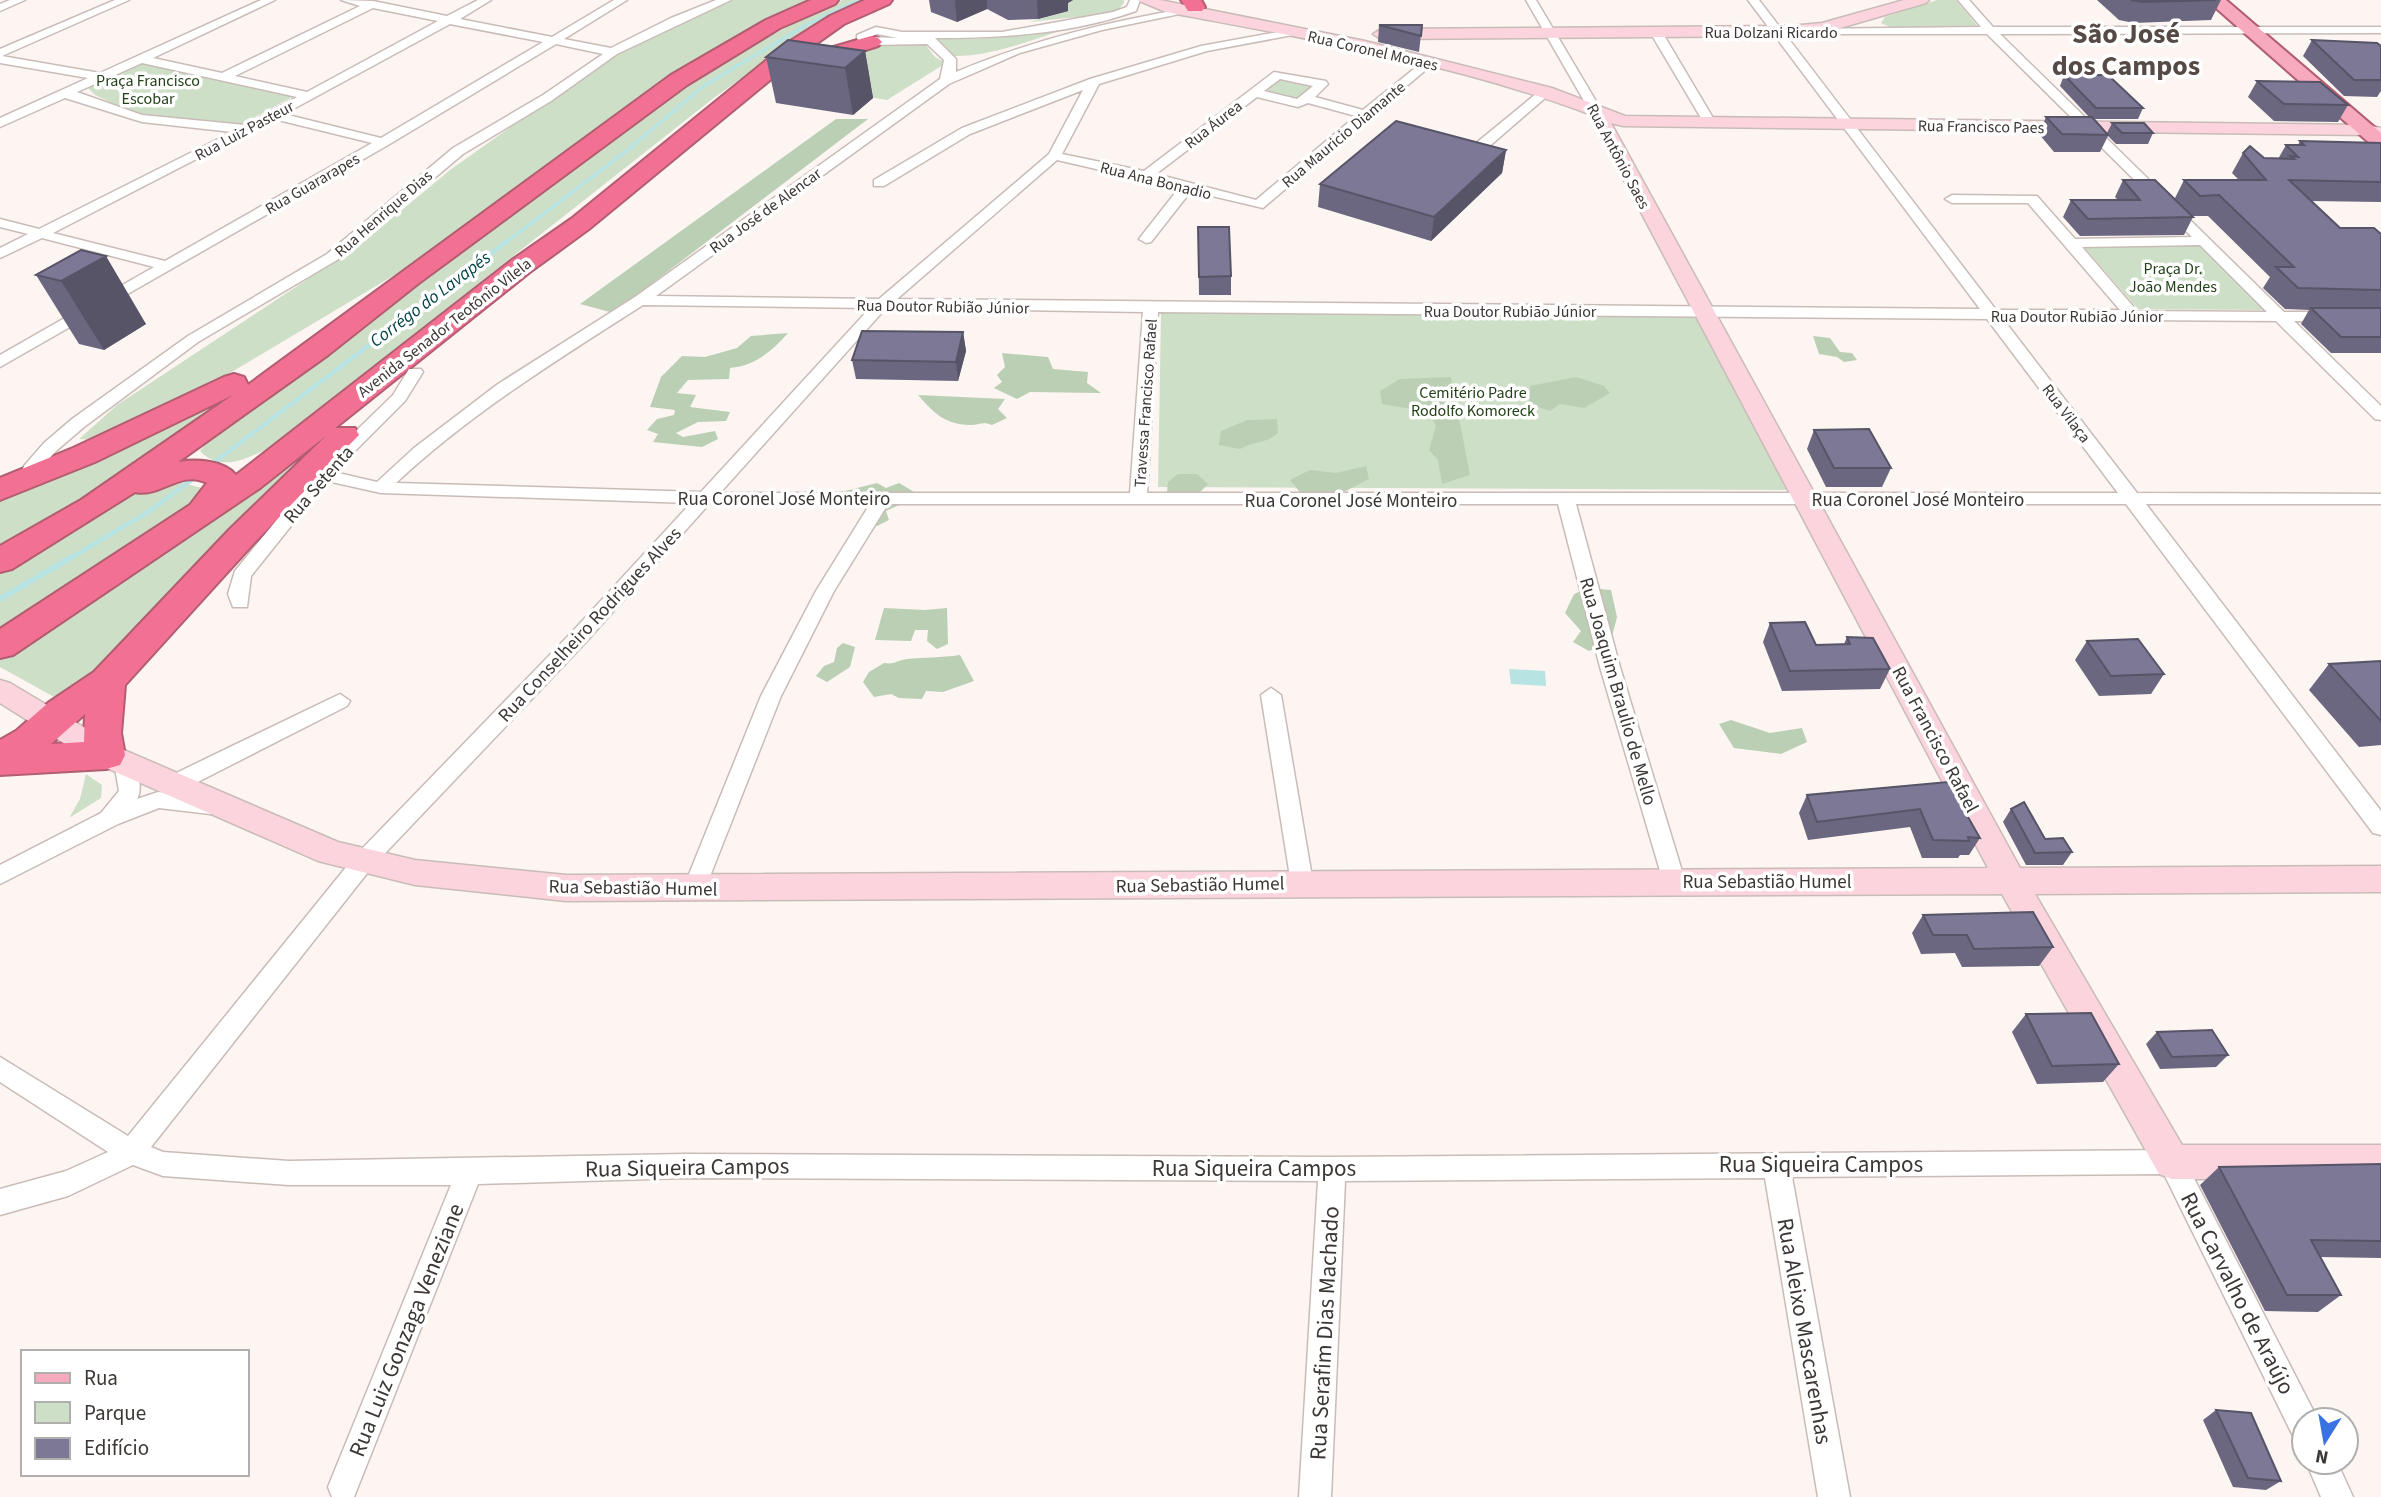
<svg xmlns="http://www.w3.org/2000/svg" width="2381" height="1497" viewBox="0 0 2381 1497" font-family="'Source Sans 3',sans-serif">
	<rect width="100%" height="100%" fill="#fdf5f2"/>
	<path fill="#cedfc8" d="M731,0H823L770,24L413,264L205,388L97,440L79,439L117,405L361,244L450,170L617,52L678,21Z
		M842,0H872L806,33L715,97L270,448C247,458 221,473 200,451L215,432C296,373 379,315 459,254C581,161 701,64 842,0Z
		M1073,0H1124V3L1118,10L1106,14L1029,22L1068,11L1067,4Z
		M1937,0H1956L1980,29H1894L1881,23L1885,17Z
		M1069,28C1031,40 991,57 952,56L934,39H978Z
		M925,44L935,57L946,63L887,100L869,97L872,87L788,76L872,45Z
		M141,62L296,95L240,125L154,117L129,111L95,95L87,87Z
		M1283,76L1317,84L1297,101L1262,92Z
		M2199,244L2264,310L2138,309L2083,246Z
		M1161,313L1696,315L1788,490L1158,487Z
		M443,332L281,480L78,692L63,702L0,667V653Z
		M291,360L242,397L0,553V500L193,412Z
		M169,467L175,481L202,488L237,485L0,632V565Z
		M86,774L102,785L101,798L69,818L80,799Z"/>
	<path fill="#bacfb4" d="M836,119H868L625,304L610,312L580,304Z
		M788,333C771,352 756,365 730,368L729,379L688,380L677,393L696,395L690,407L730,412L726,421L698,422L676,433L683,437L715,431L718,439L702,447L653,442L658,434L647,430L657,419L674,415L675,410L650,407L661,377L682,356L705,357L737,348L751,336Z
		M1813,336L1830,338L1840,352L1852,353L1857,360L1844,362L1837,357L1819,354Z
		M1002,353L1048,357L1053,369L1088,372L1087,383L1101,393L1030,392L1017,399L994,388L1002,382L997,375L1005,367Z
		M1451,377L1470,475L1442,484L1438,460L1429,450L1436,426L1429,412L1382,404L1380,391L1400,379Z
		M1576,377L1604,386L1610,393L1584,408L1560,404L1550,411L1529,404L1530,386Z
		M918,395L1005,399L998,409L1007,418L992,425C983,421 979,425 970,425C944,424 934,413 918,395Z
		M1277,419L1278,433C1266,444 1253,441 1240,449L1219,445L1221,431L1247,420Z
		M1366,466L1369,479L1338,495H1302L1290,480L1310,470L1336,473Z
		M1178,474H1197L1208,484L1198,494L1167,492L1168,482Z
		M877,483L886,488L899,483L916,493L910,500L886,511L889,520L877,526L866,522L875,503L837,493Z
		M1589,588L1611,590L1617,617L1610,644L1589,651L1573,642L1581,631L1565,613L1574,594Z
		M884,608L925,610L947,608L948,644L937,649L927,641L928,630H915L911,641L875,640Z
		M843,643L855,647L850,667L827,682L816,676L824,666L834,662L837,648Z
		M960,655L974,681L943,692L926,691L922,699L899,698L891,694L874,697L863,682L869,672L884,663C894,665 898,660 907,659C924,657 941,658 960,655Z
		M1731,720L1770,733L1802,728L1807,742L1781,754L1734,748L1719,724Z"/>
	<path fill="#b8e3e3" d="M1509,669L1545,671L1546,686L1511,684Z"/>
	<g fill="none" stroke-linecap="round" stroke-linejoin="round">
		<path stroke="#b8e3e3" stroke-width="3.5" d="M504,244L625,152L705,85L808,24L859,0"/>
		<path stroke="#b8e3e3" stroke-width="4.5" d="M208,467L506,242
			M69,559L148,512L197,476"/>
		<path stroke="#b8e3e3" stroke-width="6" d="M0,599L72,557"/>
		<defs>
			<path id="street" d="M10,0H25L0,11V4Z
				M115,0H129L2,56L100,73L261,0H275L153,58L222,73L360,6L341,0L373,1L447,16L478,0H491L460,19L552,37L614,0H627L564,39L611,48L671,18L716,0H731L617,54L551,101L463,154L337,260L198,342L84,427L56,451L38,471L34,482L28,483L19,478L24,466L44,443L72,419L188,336L327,254L453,148L543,95L603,54L556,44L388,145L0,367V355L154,267L42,238L0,258V248L28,234L0,227V219L39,229L232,132L142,122L65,98L0,127V118L88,78L0,63V49ZM373,8L438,21L307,92L235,76ZM450,24L543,42L381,138L284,114ZM142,63L297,97L245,125L142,115L77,92ZM274,119L372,143L165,261L53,233Z
				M1130,0H1140L1136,11C1072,34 1002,38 935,38L956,59V72C1032,40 1108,22 1188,8L1194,11L1102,30L1020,53L949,84L656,296L879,299L1049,154L1083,90L970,134L884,186H874V180L962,128L1090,79L1201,46L1294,29L1298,30V34L1207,51L1099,84L1062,154L1144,171L1274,72L1326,81L1328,84L1315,97L1363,110L1425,60L1435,62L1263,208L1191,191L1151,242L1146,243L1139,239L1179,188L1057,160L897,299L1980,309L1748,0H1759L1996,310H2120L2028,203H1952L1945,199L1952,195L2037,196L2075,239L2192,237L1987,34H1802L1798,33V29L1981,27L1958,0H1969L1993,27H2381V33L2000,34L2284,312H2381V322L2294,321L2381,406V420L2375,419L2276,321L2003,319L2137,493L2381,494V504H2146L2381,811V835L2373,833L2126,504H1576L1620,667L1685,881L1682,887L1674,890L1666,887L1663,881L1600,667L1558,504H888L834,591L781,696L705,889L702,895L694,898L686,895L683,889L761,696L816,591L870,504L710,503L586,642L372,867L151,1147L163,1152L289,1161L686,1154L1332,1157L2172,1150L2181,1153L2315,1414L2317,1420H2304V1440L2293,1436L2164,1174L1792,1177L1850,1497H1818L1765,1178L1345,1181L1331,1497H1299L1318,1181L686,1178L478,1184L354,1497H332L328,1487L451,1185H289L163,1176L133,1165L68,1196L0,1215V1189L66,1171L108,1152L0,1082V1057L128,1136L356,855L572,632L691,503L381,493L327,481L251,576L247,607H233L228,594L235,571L323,463L393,395L409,369H421L423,372L405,401L334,472L377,482L414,448L498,384L635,297L940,79L944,60L927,44L871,45L857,39V35L876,27L902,32H1002L1113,12L1127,7ZM877,34L898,38L870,37ZM1280,79L1313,86L1297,99L1264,91ZM1257,97L1298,107L1308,103L1356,116L1256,200L1156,174ZM2200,245L2267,312L2137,311L2082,247ZM643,305L870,308L701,492L396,483C471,413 557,360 643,305ZM886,308L1143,312L1130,493H720ZM1158,312L1987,319L2118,493H1147Z
				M1526,0H1536L1603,113L1601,116L1591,113Z
				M1652,30L1662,32L1716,123L1714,126L1704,123L1650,32Z
				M1542,89L1552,92L1485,150H1475V144Z
				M1271,688L1281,695L1313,883L1310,889L1302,892L1294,889L1291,883L1261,695Z
				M340,694L350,701L347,706L184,789H168L165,783L168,777Z
				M125,754L132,756C138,767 143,789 137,799L158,792L210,798L218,800L221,806L218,812L210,814L159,808L118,824L0,884V865L101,813L119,791L114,762L118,756Z
				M2306,1462H2337L2353,1497H2321Z"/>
			<path id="secondary" d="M1137,0H1160L1365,41L1552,88L1625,116L2367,125L2381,128V138L2367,135L1623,126L1611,123L2020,868L2381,866V892L2035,894L2182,1145H2381V1179H2172L2159,1174L2002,894L566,901L415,885L318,861L95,763L0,703V680L10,683L117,747L338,842L415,860L566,875L1988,868L1589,114C1453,63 1308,39 1166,12Z
				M1904,0H1929L1926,3L1823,33L1790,36L1381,39L1373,34L1381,29L1790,26L1822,23Z"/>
			<path id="primary" d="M2207,0H2226L2381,133V149L2374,147Z"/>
			<path id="highway" d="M811,0H838L835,4L780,28L687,85L419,283L328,355L178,462C196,459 223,460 236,475L512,260L571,219L789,42L830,16L865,0H892L889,4L844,24L796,58L871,36L878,38L882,42L878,46L797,72L787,66L589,229L530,272L335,428H355L359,435L254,543L125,685L121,733L125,755L120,765L106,769L0,775V740L16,731L48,703L94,672L230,529L327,435L260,488L13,655L0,658V629L190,505L207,483C181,469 160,498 135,492L12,569L0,572V546L81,500L233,395L95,462L0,500V478L73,448L224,377L234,374L244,377L248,385L671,75L766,20ZM85,714L84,742L51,744Z
				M1181,0H1201L1205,7L1202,11H1188Z"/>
		</defs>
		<use href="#street" stroke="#c9bcb7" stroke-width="3"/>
		<use href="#secondary" stroke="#c9bcb7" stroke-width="3"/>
		<use href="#primary" stroke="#b25d71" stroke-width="4"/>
		<use href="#highway" stroke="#b25d71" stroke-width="4"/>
		<use href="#street" fill="#fff" fill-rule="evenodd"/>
		<use href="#secondary" fill="#fbd4de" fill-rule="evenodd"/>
		<use href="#primary" fill="#f7aabe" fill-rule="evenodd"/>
		<use href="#highway" fill="#f27192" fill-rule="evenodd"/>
	</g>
	<path fill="#6b6780" d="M929,0H1073L1068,3V11L1038,19L1008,20L987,9L957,22L931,12Z
		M2097,0H2221L2211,20L2134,23L2119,20Z
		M1379,25H1422L1419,52L1378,42Z
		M2312,40L2381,46V91L2377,97L2344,96L2303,56Z
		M865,51L873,98L853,115L776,103L766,57Z
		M2064,75L2143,108L2138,119H2094L2107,133L2112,123L2153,133L2148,144H2116L2108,136L2100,152H2054L2039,134L2046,117H2089L2060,86Z
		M2257,81L2348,105L2338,122L2274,121L2248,97Z
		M2300,141L2381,143V202L2311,201L2340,228L2381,234V353H2331L2301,324L2309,310L2285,309L2263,288L2270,277L2208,216H2191L2193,217L2184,235L2080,236L2063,217L2071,200H2118L2115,197L2123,180L2174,200L2184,180H2239L2232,173L2243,153L2264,158L2278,159L2286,145H2298Z
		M1506,150L1502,173L1431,241L1318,207L1320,184Z
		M1198,227L1231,276V295H1199Z
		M81,250L146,324L104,350L79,344L36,275Z
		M963,332L966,351L958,381L856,379L852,360Z
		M1814,430L1891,468L1882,487H1826L1807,449Z
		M1770,623L1816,645L1844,644L1847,637L1890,669L1880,689L1782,691L1763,642Z
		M2087,641L2164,674L2151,694L2099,696L2075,660Z
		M2381,661V745L2359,747L2309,690L2329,664Z
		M1948,782L1980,838L1969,855H1960L1958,858H1922L1910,827L1808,840L1799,813L1807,795Z
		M2011,809L2045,839L2072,852L2063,865H2026L2003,822Z
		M1923,915L2053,947L2039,966L1962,967L1955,953L1921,954L1912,933Z
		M2026,1014L2119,1064L2103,1082L2037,1084L2012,1032Z
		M2157,1032L2228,1055L2216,1067L2160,1069L2146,1044Z
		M2381,1164V1258L2320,1257L2341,1295L2318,1312L2265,1311L2200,1185L2219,1167Z
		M2216,1410L2281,1481L2266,1490L2233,1487L2203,1420Z"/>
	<path fill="#575468" d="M956,0H987V9L957,22L955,1Z
		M1037,0H1073L1068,3V11L1038,19Z
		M865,51L873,98L853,115L845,68Z
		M1506,150L1502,173L1431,241L1434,217Z
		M106,256L146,324L104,350L61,281Z
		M963,332L966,351L958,381L956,362Z"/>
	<path fill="#7c7895" stroke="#575468" stroke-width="2" d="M2130,0H2216L2143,2Z
		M1379,25H1422L1421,36Z
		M788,40L865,51L845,68L766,57Z
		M2312,40L2377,43L2381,46V80H2354Z
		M2064,75H2108L2143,108H2096Z
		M2257,81L2320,82L2348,105L2284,104Z
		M2046,117H2092L2108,135L2062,134Z
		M1396,121L1506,150L1434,217L1320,184Z
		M2112,123H2144L2153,133H2122Z
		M2300,141L2381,143V182L2289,180L2340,228H2374L2381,234V290L2298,288L2276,267H2294L2219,195L2200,196L2184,180H2266L2243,153L2250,146L2264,158L2294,159L2290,156L2298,157L2286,145H2304Z
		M2123,180H2155L2193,217L2088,219L2071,200H2140Z
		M1198,227H1229L1231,276L1199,277Z
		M81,250L106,256L61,281L36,275Z
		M2311,308H2381V337H2341Z
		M862,331L963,332L956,362L852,360Z
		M1869,429L1891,468H1834L1814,430Z
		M1805,622L1816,645L1850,644L1847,637L1873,638L1890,669L1790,671L1770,623Z
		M2138,639L2164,674L2111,676L2087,641Z
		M2381,661V721L2329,664Z
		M1948,782L1980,838L1968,837L1969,841L1933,840L1920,809L1817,822L1807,795Z
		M2024,802L2045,839L2063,838L2072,852L2035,853L2011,809Z
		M2033,912L2053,947L1974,949L1967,935H1933L1923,915Z
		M2091,1013L2119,1064L2052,1066L2026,1014Z
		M2212,1030L2228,1055L2172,1057L2157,1032Z
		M2381,1164V1241L2311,1240L2341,1295H2287L2219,1167Z
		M2216,1410L2251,1413L2281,1481L2248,1478Z"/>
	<g text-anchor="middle" stroke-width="7" stroke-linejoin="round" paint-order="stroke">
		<g font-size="16" fill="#3c3735" stroke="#fff">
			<text x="1771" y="38">Rua Dolzani Ricardo</text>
			<text transform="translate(1373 50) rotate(13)" y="6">Rua Coronel Moraes</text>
			<text transform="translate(1213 124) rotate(-38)" y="6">Rua Áurea</text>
			<text transform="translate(1981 126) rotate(1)" y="6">Rua Francisco Paes</text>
			<text transform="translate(244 130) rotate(-28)" y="6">Rua Luiz Pasteur</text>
			<text transform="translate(1343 134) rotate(-40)" y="6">Rua Mauricio Diamante</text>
			<text transform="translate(1619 156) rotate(62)" y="6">Rua Antônio Saes</text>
			<text transform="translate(1156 180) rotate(14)" y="6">Rua Ana Bonadio</text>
			<text transform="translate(312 183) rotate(-30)" y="6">Rua Guararapes</text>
			<text transform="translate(765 210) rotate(-36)" y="6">Rua José de Alencar</text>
			<text transform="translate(383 213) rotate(-41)" y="6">Rua Henrique Dias</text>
			<text transform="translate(943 306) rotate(1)" y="6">Rua Doutor Rubião Júnior</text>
			<text x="1510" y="317">Rua Doutor Rubião Júnior</text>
			<text x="2077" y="322">Rua Doutor Rubião Júnior</text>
			<text transform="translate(444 327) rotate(-38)" y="6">Avenida Senador Teotônio Vilela</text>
			<text transform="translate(1145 403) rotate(-86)" y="6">Travessa Francisco Rafael</text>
			<text transform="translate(2067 413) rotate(53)" y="6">Rua Vilaça</text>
		</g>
		<g font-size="16" fill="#234118" stroke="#fff">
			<text x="148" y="86">Praça Francisco<tspan x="148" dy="18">Escobar</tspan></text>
			<text x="2173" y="274">Praça Dr.<tspan x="2173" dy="18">João Mendes</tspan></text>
			<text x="1473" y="398">Cemitério Padre<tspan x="1473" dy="18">Rodolfo Komoreck</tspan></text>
		</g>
		<g font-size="18" font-style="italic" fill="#004345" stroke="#fff">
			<text transform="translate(430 299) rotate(-37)" y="6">Corrégo do Lavapés</text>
		</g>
		<g font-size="19" fill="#3c3735" stroke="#fff">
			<text transform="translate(318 484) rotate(-49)" y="7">Rua Setenta</text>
			<text x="784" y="505">Rua Coronel José Monteiro</text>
			<text x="1918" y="506">Rua Coronel José Monteiro</text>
			<text x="1351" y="507">Rua Coronel José Monteiro</text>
			<text transform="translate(589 624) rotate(-47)" y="7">Rua Conselheiro Rodrigues Alves</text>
			<text transform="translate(1619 691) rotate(74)" y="7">Rua Joaquim Braulio de Mello</text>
			<text transform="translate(1936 739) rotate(62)" y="7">Rua Francisco Rafael</text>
			<text x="1767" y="888">Rua Sebastião Humel</text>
			<text transform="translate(1200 884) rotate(-1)" y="7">Rua Sebastião Humel</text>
			<text transform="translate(633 887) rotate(1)" y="7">Rua Sebastião Humel</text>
		</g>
		<g font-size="23" fill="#3c3735" stroke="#fff">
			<text x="1821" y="1172">Rua Siqueira Campos</text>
			<text transform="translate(687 1167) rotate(-1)" y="8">Rua Siqueira Campos</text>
			<text x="1254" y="1176">Rua Siqueira Campos</text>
			<text transform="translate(2238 1293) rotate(63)" y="8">Rua Carvalho de Araújo</text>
			<text transform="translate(406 1330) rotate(-68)" y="8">Rua Luiz Gonzaga Veneziane</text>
			<text transform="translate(1805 1331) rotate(80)" y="8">Rua Aleixo Mascarenhas</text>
			<text transform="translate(1324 1333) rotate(-87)" y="8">Rua Serafim Dias Machado</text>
		</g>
		<g font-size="28" font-weight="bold" fill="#554a46" stroke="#fff">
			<text x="2126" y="43">São José<tspan x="2126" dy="32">dos Campos</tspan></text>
		</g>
	</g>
	<rect x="21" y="1350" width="228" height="126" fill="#ffffff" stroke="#b1afae" stroke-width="2"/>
	<rect x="35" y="1373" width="35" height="10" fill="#f7aabe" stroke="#b1afae" stroke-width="2"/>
	<text x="84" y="1385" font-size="21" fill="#3c3735">Rua</text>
	<rect x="35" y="1402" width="35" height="21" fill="#cedfc8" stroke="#b1afae" stroke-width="2"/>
	<text x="84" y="1420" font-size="21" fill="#3c3735">Parque</text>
	<rect x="35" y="1438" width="35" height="21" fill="#7c7895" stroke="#b1afae" stroke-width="2"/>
	<text x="84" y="1455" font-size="21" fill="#3c3735">Edifício</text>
	<g transform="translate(2325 1441) rotate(191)"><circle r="33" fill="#ffffff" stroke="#b1afae" stroke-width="2"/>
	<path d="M0-5L12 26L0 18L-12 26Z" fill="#3a72e1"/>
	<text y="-10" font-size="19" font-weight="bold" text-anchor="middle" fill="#3c3735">N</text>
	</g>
</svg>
